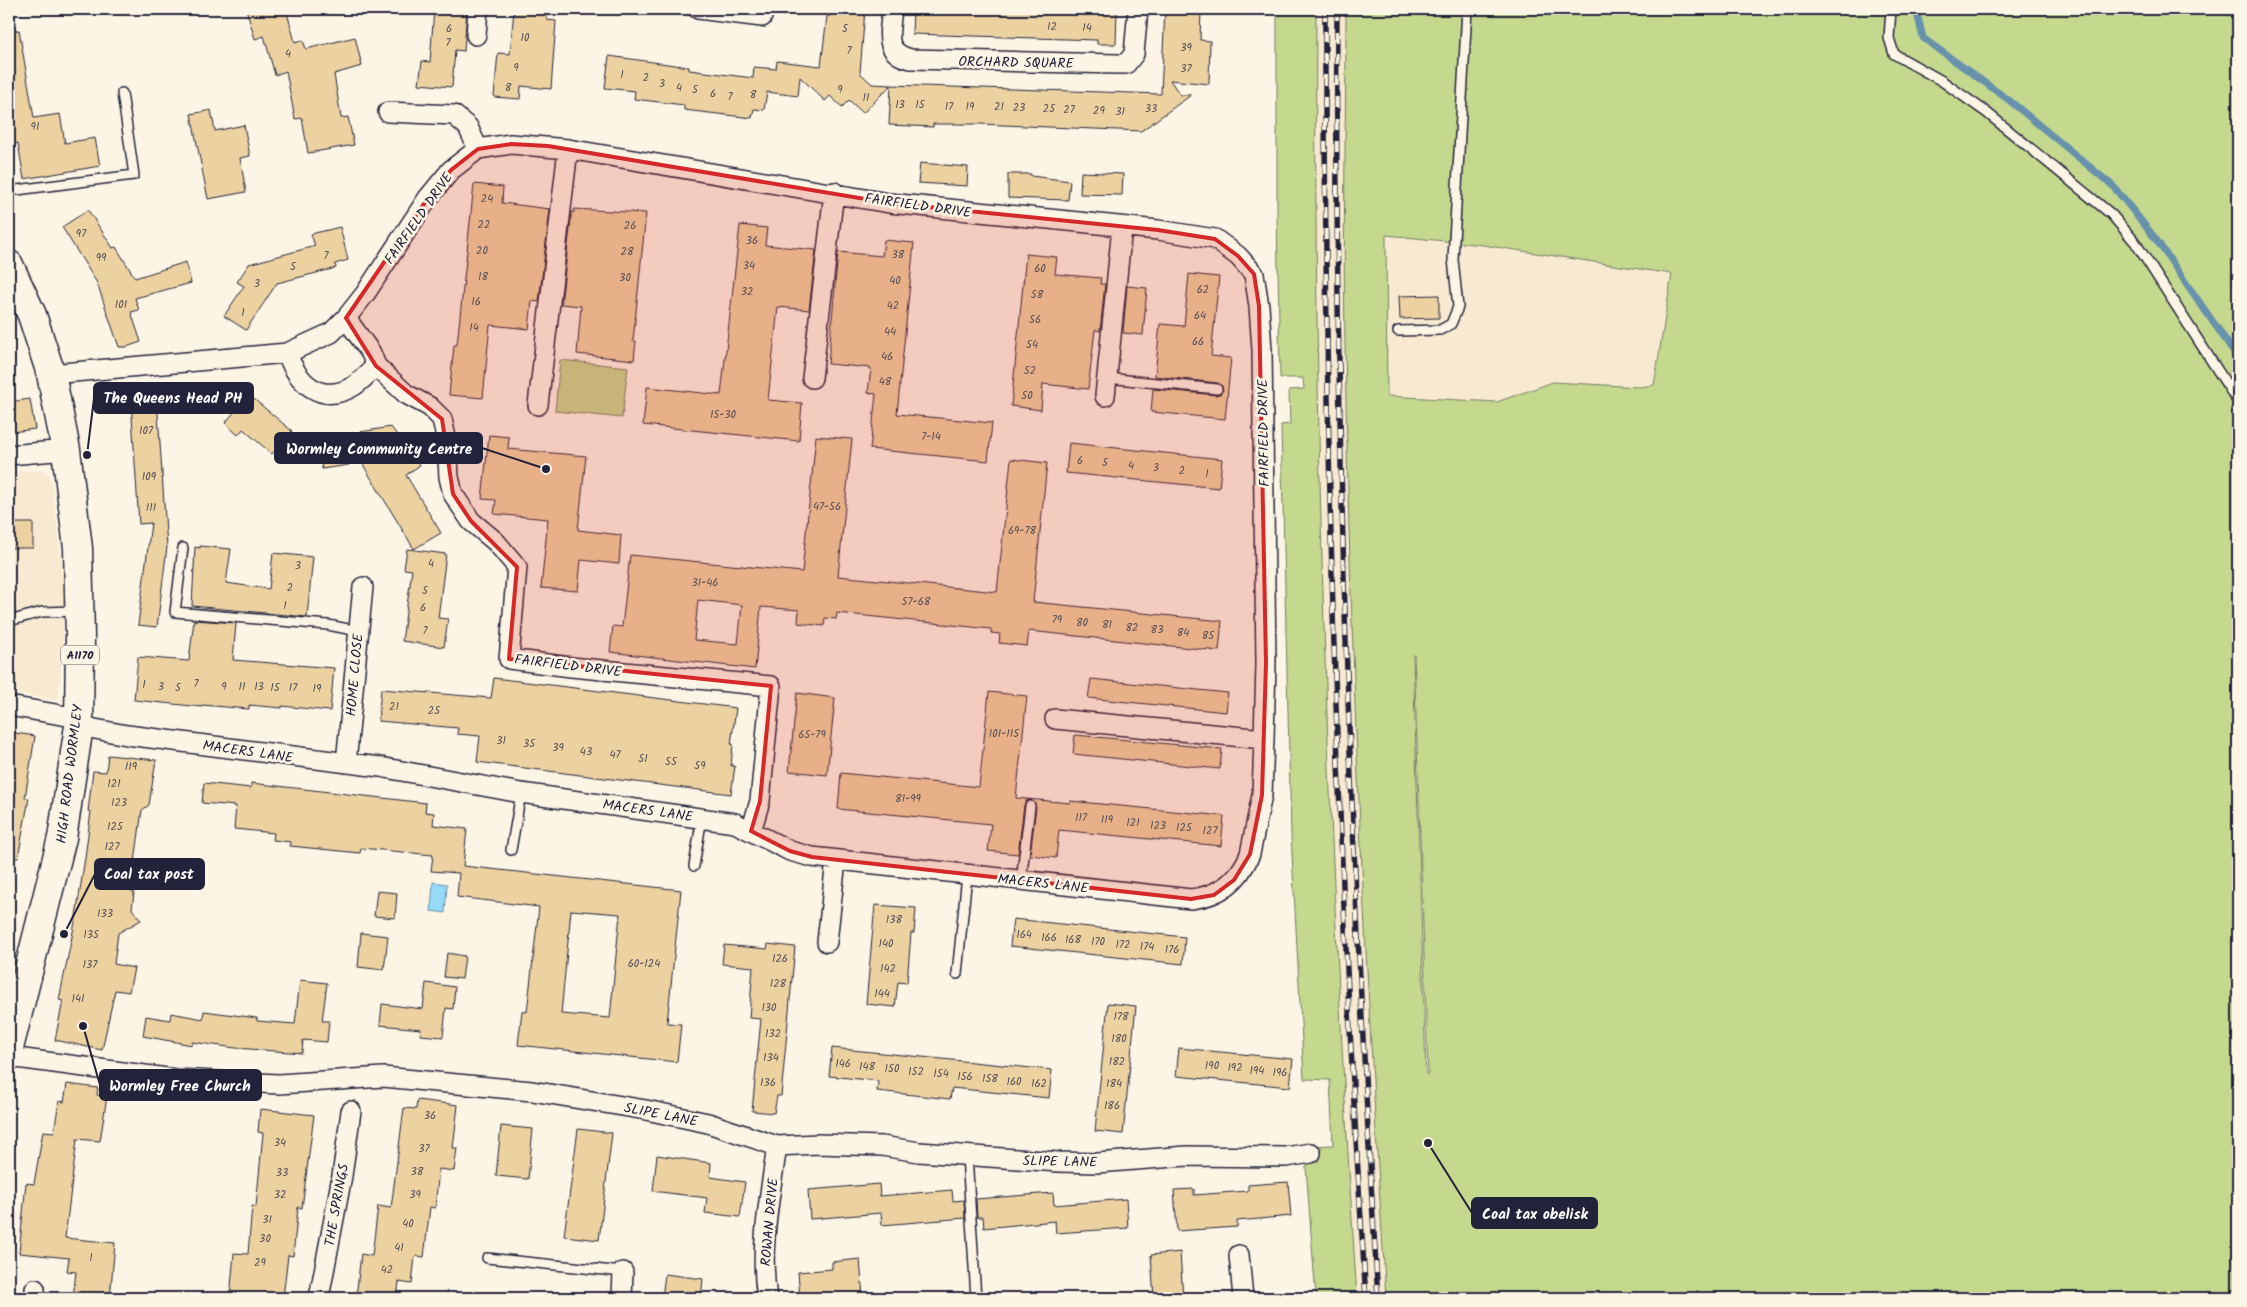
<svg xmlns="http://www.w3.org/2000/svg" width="2247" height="1307" viewBox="0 0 2247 1307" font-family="Kalam,sans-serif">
	<rect width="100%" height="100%" fill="#fcf5e5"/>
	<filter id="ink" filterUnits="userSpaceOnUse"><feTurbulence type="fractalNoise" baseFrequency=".02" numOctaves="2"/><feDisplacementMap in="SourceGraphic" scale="10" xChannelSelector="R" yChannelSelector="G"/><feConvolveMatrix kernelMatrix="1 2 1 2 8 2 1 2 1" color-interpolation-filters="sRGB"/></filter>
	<g filter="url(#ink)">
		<path fill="#f8ead1" d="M1316,9H1346L1345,344L1348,457L1363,871L1386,1298H1357L1341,1045L1324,654L1318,458L1316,344Z
			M1386,235L1483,245L1672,274L1654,385L1497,402L1387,396Z
			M42,470L49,475L52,485L61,560L64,602L62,660L58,700L9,692V472Z"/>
		<path fill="#c4d88e" stroke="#737d64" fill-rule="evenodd" d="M1277,9H1316C1313,439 1329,869 1357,1298H1316L1306,1167L1311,1160V1146L1333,1145L1330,1080L1304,1079L1291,835L1281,425L1290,424L1289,390L1304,389L1303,378H1280L1277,214Z
			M1346,9H2238V1298H1386C1366,981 1350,664 1345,346C1343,234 1346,121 1346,9ZM1386,235L1483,245L1672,274L1654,385L1639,387L1553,382L1497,402L1387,396ZM1413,655H1414L1428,1074H1426Z
			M560,360L628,367L622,418L555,411Z"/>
		<path fill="#95dbf7" stroke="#6791ac" d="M433,882L447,884L445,913L431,911Z"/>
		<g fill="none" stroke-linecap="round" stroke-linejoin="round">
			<path stroke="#6791ac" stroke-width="7" d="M1916,9L1923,38L2010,101L2113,186L2155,238L2238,358"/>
		</g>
		<path fill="#edd2a1" stroke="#22223b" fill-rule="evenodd" d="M246,9H286L295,42L303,40L306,49L355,37L362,66L334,74L341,118L348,117L354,145L308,153L302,118L295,119L286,71L275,75L264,36L255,39Z
			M434,9H467L464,51L455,50L452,87L419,84L422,61L430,62Z
			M514,9H547V20L556,21L551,89L521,86L520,99L494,97L498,53L510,54Z
			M831,9H865L860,73L872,84L891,85L863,113L849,100L842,107L830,96L825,101L800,77L798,96L767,92L764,110L754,109L752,118L684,110V105L634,99L635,91L605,88L609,56L689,67V70L753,78L754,67L776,69L777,61L821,66L827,16H830Z
			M913,9H1117L1116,44H1097V40L912,34Z
			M1165,9H1201L1200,40L1210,41L1209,84L1170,80L1180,95H1191L1141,131L980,124H933V127L889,125L891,85L1161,94Z
			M19,30L34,118L60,114L65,143L95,138L100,166L24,179L18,143L9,145V31Z
			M211,110L215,131L244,125L250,156L240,158L246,192L208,199L191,114Z
			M920,163L968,167L967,186L918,183Z
			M1081,172L1123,174L1122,195L1080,194Z
			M1008,174H1031V176L1070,181L1068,200L1008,198Z
			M474,184L503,187L502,203L550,209L539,302L532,301L529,329L490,325L483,398L449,395L454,345H457Z
			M574,209L646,213L633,341H636L634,360L577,354L581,306L561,304L572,212H574Z
			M88,210L113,248L116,247L135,278L186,262L191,283L135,298L139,310L131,312L141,342L126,347H119L97,283L62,227Z
			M740,225L767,228L765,245L816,250L809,310L778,307L768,400L802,403L799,441L643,425L647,387L721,395Z
			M340,227L348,260L335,264L336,268L277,283L246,330L224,316L244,286L237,282L249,264L315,246L311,234Z
			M884,240L914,243L897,414L992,423L988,461L870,449L876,394L868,393L871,368L828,364L838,252L882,256Z
			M1026,254L1057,257L1055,274L1101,278L1100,284H1105L1100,331L1095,330L1088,389L1043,384L1041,410L1011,406Z
			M1189,274L1219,277L1211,356L1231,358L1225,419L1151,412L1153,389L1216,395L1223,390L1222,386L1218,383L1155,376L1160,324L1184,326Z
			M1127,286L1147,288L1143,335L1123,333Z
			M1439,295V318L1400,319L1399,296Z
			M156,384L167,547L157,627L138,625L151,523L139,524L130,386Z
			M249,395L292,431L272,454L243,429L238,435L225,423Z
			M30,399L35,429L12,432L9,402Z
			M391,427L420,465L406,475L441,533L414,549L345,435L349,465L322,469L317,439Z
			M489,435L509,437L508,449L586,456L578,530L621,535L619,564L581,560L578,591L541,588L548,519L494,514L496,500L482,499Z
			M816,436L852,439L838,576L997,592L1011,459L1047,463L1033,602L1222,621L1219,651L1029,631L1027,646L999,643L1000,634L991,633V629L837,613L836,619L825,618L824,626L798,623L799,610L761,607L755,669L610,652L613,626L622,627L630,555L802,572ZM698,600L742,605L738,644L694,640Z
			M1069,443L1222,459L1219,488L1066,473Z
			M9,523H33V548H9Z
			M200,546L231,549L226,583L269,589L273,553L313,557L307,617L192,606L195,547L200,548Z
			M407,549L446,554L438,618L448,619L444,647L402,641L412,570L404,569Z
			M194,620L236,623L233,660L334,668L330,711L282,706V708L249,705V709L202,705V707L134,700L138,657L189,661Z
			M494,678L736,708L731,744H733L731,766H735L731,794L477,762L480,736L457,734L458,728L378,721L381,689L491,698Z
			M1091,679L1228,693L1226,712L1088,698Z
			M989,692L1027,696L1016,798L1070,803V801L1224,816L1221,846L1059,830L1056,858L1030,855L1036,807L1031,800H1027L1024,805L1018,854L988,851L991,824L838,809L841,773L979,787Z
			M797,693L835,698L827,775L789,771Z
			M9,732L35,736L25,798H29L18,858L9,857Z
			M1075,735L1222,749L1220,769L1073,754Z
			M108,755L156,760L149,805L142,810L131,891L134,892L132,909L141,920L118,933L114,964L134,968L129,992L115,990L102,1050L55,1040L63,1001L59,1000L75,922L85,858L91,811H88L93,771L106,772Z
			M204,783L251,788V783L426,803L425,812L434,813L433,825L467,829L463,866L681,890L667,1023L681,1024L677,1062L518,1045L522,1011L527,1012L539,907L457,897L459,873L431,871L433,855L361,848L360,853L290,846L291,842L273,840L274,833L234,829L236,806L202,803ZM571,910L620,914L610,1018L561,1014Z
			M377,891L397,893L395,918L374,916Z
			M875,905L916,908L914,933H911L907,983L898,982L895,1007L866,1004Z
			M1013,919L1185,937L1183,964L1010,946Z
			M361,933L388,936L384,970L358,967Z
			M768,944L795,947L781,1096H777L774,1113L752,1111L761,1019L749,1018L753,967L722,964L724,945L767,949Z
			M447,953L465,956L462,979L444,977Z
			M300,980L327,983L322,1021H329L327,1042L303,1040L302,1053L236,1048L192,1042V1045L143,1036L146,1016L170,1020L171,1013L203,1019L204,1011L257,1018V1021L295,1024Z
			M426,983L455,987L453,1009L446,1008L443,1037L420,1035L421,1029L380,1025L382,1004L423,1009Z
			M1108,1003L1136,1006L1123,1134L1095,1131Z
			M832,1048L1052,1070L1049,1098L952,1088L950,1099L877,1091L878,1081L829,1076Z
			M1179,1048L1293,1059L1290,1087L1176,1076Z
			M67,1084L98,1088L97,1095L107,1096L100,1141L77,1139L65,1238L115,1243L110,1298H73L76,1272L67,1271L69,1258L19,1253L26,1183L34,1184L43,1131L54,1132L59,1101L64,1102Z
			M417,1100L458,1105L453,1148H457L454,1171L439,1169L435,1208L430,1207L424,1257L415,1256L412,1284L399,1282L397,1298H356L361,1254L372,1256L378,1206L391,1208L404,1108L416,1109Z
			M260,1109L314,1115L302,1208L298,1207L293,1256L288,1255L283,1298H230L234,1253L248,1254L252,1206L256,1207L263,1133L258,1132Z
			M501,1126L533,1129L528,1179L496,1176Z
			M578,1129L612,1133L599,1240L564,1236Z
			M657,1155L711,1163L710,1177L745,1182L740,1217L705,1213L707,1198L653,1191Z
			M1288,1182L1291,1216L1237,1221V1227L1177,1231L1174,1190L1194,1189V1195L1248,1191V1185Z
			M879,1184L880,1196L952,1190L953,1201L964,1200L965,1218L882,1225L881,1213L810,1219L808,1190Z
			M1053,1193L1054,1205L1126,1199L1128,1228L1056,1233L1055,1221L984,1228L983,1217H977L976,1199Z
			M1180,1252L1183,1298H1154L1151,1255Z
			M860,1259L863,1298H800L798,1272L832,1269V1262Z
			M665,1274L703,1279L701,1298H662Z"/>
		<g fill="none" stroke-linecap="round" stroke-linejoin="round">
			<defs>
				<path id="service" d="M1891,9L1889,38L1894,54L1942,81L1986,112L2111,214L2135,242L2238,402
					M9,191L134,175L122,93
					M1398,331L1440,330L1451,324L1458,307L1453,259L1467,9
					M1107,378L1217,389
					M183,548L175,612L328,625L358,631
					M9,621L42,612L77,611
					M511,850L521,793
					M694,866L702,817
					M1021,881L1030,806
					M957,974L967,875
					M967,1156L976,1298
					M487,1258L623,1272"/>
				<path id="minor" d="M698,9L762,17
					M892,9C890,32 882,53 911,59L1117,64H1126L1134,54L1138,9
					M476,35L478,9
					M388,112L454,115L468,127L478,149
					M287,353C297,382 320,405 352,387C361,382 368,373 376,366L371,353L346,318
					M376,366L406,394L430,407L442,419L447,442L449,477L453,494L471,521L496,542L517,567L509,659L571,667L771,686L760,801L751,831
					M51,374L287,353L331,333L346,318L365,294L428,198L451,170L478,149L511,144L568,149L889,203L1158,230L1215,239L1238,256L1254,274L1259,306L1262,350L1266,663L1264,739L1262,795L1250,854C1239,881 1219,896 1191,899L812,857L790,851L735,823L521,793L380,767L127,735L79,726
					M812,378L834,192
					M1105,396L1122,227
					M538,405L568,149
					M9,455L66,450
					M9,706L79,718
					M1055,719L1264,739
					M346,763L363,587
					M827,942L836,860
					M9,1057L175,1079L279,1084L383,1077L532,1091L646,1110L708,1123L777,1146L818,1144L882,1146L919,1152L1059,1162L1097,1163L1187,1156L1286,1157L1311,1153
					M1239,1255L1243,1298
					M35,1298V1289
					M319,1298L342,1176L351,1111
					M622,1298L623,1272
					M767,1298C759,1248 770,1196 777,1146"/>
				<path id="primary" d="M9,265L32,315L51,374L66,450L78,548L80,636L79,726L62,838L9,1048"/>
			</defs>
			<use href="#service" stroke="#22223b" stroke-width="12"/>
			<use href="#minor" stroke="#22223b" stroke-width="22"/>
			<use href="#primary" stroke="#22223b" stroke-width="31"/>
			<use href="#service" stroke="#fcf5e5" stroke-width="9"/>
			<use href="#minor" stroke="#fcf5e5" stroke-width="19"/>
			<use href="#primary" stroke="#fcf5e5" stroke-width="28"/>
			<defs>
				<path id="rail" d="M1325,9C1324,439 1337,869 1366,1298
					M1337,9C1334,439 1351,869 1378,1298"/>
			</defs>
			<use href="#rail" stroke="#22223b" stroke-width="5.5"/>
			<use href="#rail" stroke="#fcf5e5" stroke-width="4" stroke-dasharray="11" stroke-linecap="butt"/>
		</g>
	</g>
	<path fill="#d62828" fill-opacity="0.2" stroke="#d62828" stroke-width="4" stroke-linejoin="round" d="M511,144L548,146L889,203L1158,230L1215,239L1238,256L1254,274L1259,306L1266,663L1262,795L1250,854L1234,880L1214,895L1191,899L812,857L790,851L751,831L760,801L771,686L509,659L517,567L471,521L453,494L442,419L376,366L346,318L428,198L451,170L478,149Z"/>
	<g text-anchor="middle" stroke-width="5" stroke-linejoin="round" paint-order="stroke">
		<g font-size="11" fill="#554e54">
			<text x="1052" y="30">12</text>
			<text x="1087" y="31">14</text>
			<text x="449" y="32">6</text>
			<text x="845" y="32">5</text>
			<text x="525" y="41">10</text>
			<text x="448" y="46">7</text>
			<text x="1186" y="51">39</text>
			<text x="849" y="54">7</text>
			<text x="288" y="57">4</text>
			<text x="516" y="71">9</text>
			<text x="1186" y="72">37</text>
			<text x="622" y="78">1</text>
			<text x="646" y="81">2</text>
			<text x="662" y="87">3</text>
			<text x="508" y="91">8</text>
			<text x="679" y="91">4</text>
			<text x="695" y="93">5</text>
			<text x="840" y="93">9</text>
			<text x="713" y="97">6</text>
			<text x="753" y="98">8</text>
			<text x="730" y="100">7</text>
			<text x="866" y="101">11</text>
			<text x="900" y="108">13</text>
			<text x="920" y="108">15</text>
			<text x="949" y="110">17</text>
			<text x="970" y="110">19</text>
			<text x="999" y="110">21</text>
			<text x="1019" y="111">23</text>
			<text x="1049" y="112">25</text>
			<text x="1151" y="112">33</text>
			<text x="1069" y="113">27</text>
			<text x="1099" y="114">29</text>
			<text x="1120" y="115">31</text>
			<text x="35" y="130">91</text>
			<text x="487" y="202">24</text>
			<text x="484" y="228">22</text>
			<text x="630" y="229">26</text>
			<text x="81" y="237">97</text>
			<text x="752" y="244">36</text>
			<text x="482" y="254">20</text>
			<text x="627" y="255">28</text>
			<text x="898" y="258">38</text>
			<text x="326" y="259">7</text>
			<text x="101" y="261">99</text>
			<text x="749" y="269">34</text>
			<text x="293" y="270">5</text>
			<text x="1040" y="272">60</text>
			<text x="483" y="280">18</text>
			<text x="625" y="281">30</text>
			<text x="895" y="284">40</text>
			<text x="257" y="287">3</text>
			<text x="1203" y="293">62</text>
			<text x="747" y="295">32</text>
			<text x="1037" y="298">58</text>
			<text x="476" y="305">16</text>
			<text x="121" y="308">101</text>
			<text x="893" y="309">42</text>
			<text x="243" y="316">1</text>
			<text x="1200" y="319">64</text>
			<text x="1035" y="323">56</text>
			<text x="474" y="331">14</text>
			<text x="890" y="335">44</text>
			<text x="1198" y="345">66</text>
			<text x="1032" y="348">54</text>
			<text x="887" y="360">46</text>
			<text x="1030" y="374">52</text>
			<text x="885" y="385">48</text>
			<text x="1027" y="399">50</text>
			<text x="723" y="418">15-30</text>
			<text x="146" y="434">107</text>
			<text x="931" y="440">7-14</text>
			<text x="1080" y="464">6</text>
			<text x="1105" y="466">5</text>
			<text x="1131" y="469">4</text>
			<text x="1156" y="471">3</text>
			<text x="1182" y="474">2</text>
			<text x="1207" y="477">1</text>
			<text x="149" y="480">109</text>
			<text x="827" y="510">47-56</text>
			<text x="151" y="511">111</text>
			<text x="1022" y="534">69-78</text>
			<text x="431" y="567">4</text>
			<text x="298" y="569">3</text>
			<text x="705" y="586">31-46</text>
			<text x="290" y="591">2</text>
			<text x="425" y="594">5</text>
			<text x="916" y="605">57-68</text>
			<text x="285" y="609">1</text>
			<text x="423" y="611">6</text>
			<text x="1057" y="623">79</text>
			<text x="1082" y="626">80</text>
			<text x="1107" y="628">81</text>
			<text x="1132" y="631">82</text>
			<text x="1157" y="633">83</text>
			<text x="425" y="634">7</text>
			<text x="1183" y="636">84</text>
			<text x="1208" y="639">85</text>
			<text x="196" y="687">7</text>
			<text x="144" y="688">1</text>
			<text x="161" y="690">3</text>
			<text x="224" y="690">9</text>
			<text x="242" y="690">11</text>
			<text x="259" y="690">13</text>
			<text x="178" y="691">5</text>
			<text x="275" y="691">15</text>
			<text x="293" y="691">17</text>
			<text x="317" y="692">19</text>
			<text x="394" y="710">21</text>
			<text x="434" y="714">25</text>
			<text x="1004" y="737">101-115</text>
			<text x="812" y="738">65-79</text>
			<text x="501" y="744">31</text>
			<text x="529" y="747">35</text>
			<text x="558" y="751">39</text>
			<text x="586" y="755">43</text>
			<text x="615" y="758">47</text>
			<text x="643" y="762">51</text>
			<text x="671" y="765">55</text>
			<text x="700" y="769">59</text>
			<text x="131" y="770">119</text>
			<text x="114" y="787">121</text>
			<text x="908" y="802">81-99</text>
			<text x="119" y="806">123</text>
			<text x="1081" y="821">117</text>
			<text x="1107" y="823">119</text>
			<text x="1133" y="826">121</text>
			<text x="1158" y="829">123</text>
			<text x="115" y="830">125</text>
			<text x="1184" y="831">125</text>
			<text x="1210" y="834">127</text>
			<text x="112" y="850">127</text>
			<text x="105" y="917">133</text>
			<text x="894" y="923">138</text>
			<text x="91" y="938">135</text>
			<text x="1024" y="938">164</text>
			<text x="1049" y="941">166</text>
			<text x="1073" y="943">168</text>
			<text x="1098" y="945">170</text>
			<text x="886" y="947">140</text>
			<text x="1123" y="948">172</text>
			<text x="1147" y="950">174</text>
			<text x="1172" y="953">176</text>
			<text x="780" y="962">126</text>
			<text x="644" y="967">60-124</text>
			<text x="90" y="968">137</text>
			<text x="888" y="972">142</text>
			<text x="778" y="987">128</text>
			<text x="882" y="997">144</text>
			<text x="78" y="1002">141</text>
			<text x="769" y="1011">130</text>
			<text x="1121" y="1020">178</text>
			<text x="773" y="1037">132</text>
			<text x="1119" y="1042">180</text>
			<text x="771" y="1061">134</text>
			<text x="1117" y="1065">182</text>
			<text x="843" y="1067">146</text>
			<text x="1212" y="1069">190</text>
			<text x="867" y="1070">148</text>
			<text x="1235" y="1071">192</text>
			<text x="892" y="1072">150</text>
			<text x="1257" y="1074">194</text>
			<text x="916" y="1075">152</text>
			<text x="1280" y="1076">196</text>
			<text x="941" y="1077">154</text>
			<text x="965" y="1080">156</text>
			<text x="990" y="1082">158</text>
			<text x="1014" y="1085">160</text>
			<text x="768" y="1086">136</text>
			<text x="1039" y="1087">162</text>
			<text x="1114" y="1087">184</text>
			<text x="1112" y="1109">186</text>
			<text x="430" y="1119">36</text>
			<text x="280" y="1146">34</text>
			<text x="424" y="1152">37</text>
			<text x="417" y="1175">38</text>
			<text x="282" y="1176">33</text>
			<text x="280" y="1198">32</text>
			<text x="415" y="1198">39</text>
			<text x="267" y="1223">31</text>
			<text x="408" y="1227">40</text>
			<text x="265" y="1242">30</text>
			<text x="399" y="1251">41</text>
			<text x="91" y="1261">1</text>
			<text x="260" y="1266">29</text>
			<text x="387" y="1273">42</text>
		</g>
		<rect fill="#fcf5e5" stroke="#63616e" stroke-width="1" x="61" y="645.5" width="38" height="19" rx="4"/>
		<g font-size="12" font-weight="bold" fill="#22223b">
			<text x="80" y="659">A1170</text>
		</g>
		<g font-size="14" fill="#22223b" stroke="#fcf5e5">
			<text transform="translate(1016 62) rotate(1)" y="5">ORCHARD SQUARE</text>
			<text transform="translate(918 205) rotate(8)" y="5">FAIRFIELD DRIVE</text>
			<text transform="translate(418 218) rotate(-55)" y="5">FAIRFIELD DRIVE</text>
			<text transform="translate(1263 433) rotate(-91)" y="5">FAIRFIELD DRIVE</text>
			<text transform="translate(568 665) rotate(7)" y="5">FAIRFIELD DRIVE</text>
			<text transform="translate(354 675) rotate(-85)" y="5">HOME CLOSE</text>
			<text transform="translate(248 751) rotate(8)" y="5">MACERS LANE</text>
			<text transform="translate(69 774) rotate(-83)" y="5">HIGH ROAD WORMLEY</text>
			<text transform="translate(648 810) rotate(8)" y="5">MACERS LANE</text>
			<text transform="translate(1043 883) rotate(6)" y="5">MACERS LANE</text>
			<text transform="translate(661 1114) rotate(11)" y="5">SLIPE LANE</text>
			<text transform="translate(1060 1161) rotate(1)" y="5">SLIPE LANE</text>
			<text transform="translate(336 1205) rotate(-80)" y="5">THE SPRINGS</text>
			<text transform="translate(769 1222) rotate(-85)" y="5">ROWAN DRIVE</text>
		</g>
	</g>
	<path fill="none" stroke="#22223b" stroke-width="2" d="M87 455L94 398M546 469L482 448M64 934L95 874M83 1026L100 1085M1428 1143L1472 1213"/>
	<g fill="#22223b" stroke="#fcf5e5" stroke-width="2">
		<circle cx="87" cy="455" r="5"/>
		<circle cx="546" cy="469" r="5"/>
		<circle cx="64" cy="934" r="5"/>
		<circle cx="83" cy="1026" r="5"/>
		<circle cx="1428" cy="1143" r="5"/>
	</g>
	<g fill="#22223b" stroke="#22223b" stroke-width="2">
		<rect x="94" y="383" width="159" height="30" rx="5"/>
		<rect x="275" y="433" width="207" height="30" rx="5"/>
		<rect x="95" y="859" width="109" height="30" rx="5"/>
		<rect x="100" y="1070" width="161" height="30" rx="5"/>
		<rect x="1472" y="1198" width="125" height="30" rx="5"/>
	</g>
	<g font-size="15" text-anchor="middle" font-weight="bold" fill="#fff">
		<text x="173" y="403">The Queens Head PH</text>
		<text x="379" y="454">Wormley Community Centre</text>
		<text x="149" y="879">Coal tax post</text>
		<text x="180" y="1091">Wormley Free Church</text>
		<text x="1535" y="1219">Coal tax obelisk</text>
	</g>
	<rect width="2247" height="1307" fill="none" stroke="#fcf5e5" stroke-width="30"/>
	<rect x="15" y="15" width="2217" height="1277" fill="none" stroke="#22223b" stroke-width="2" filter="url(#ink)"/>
</svg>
